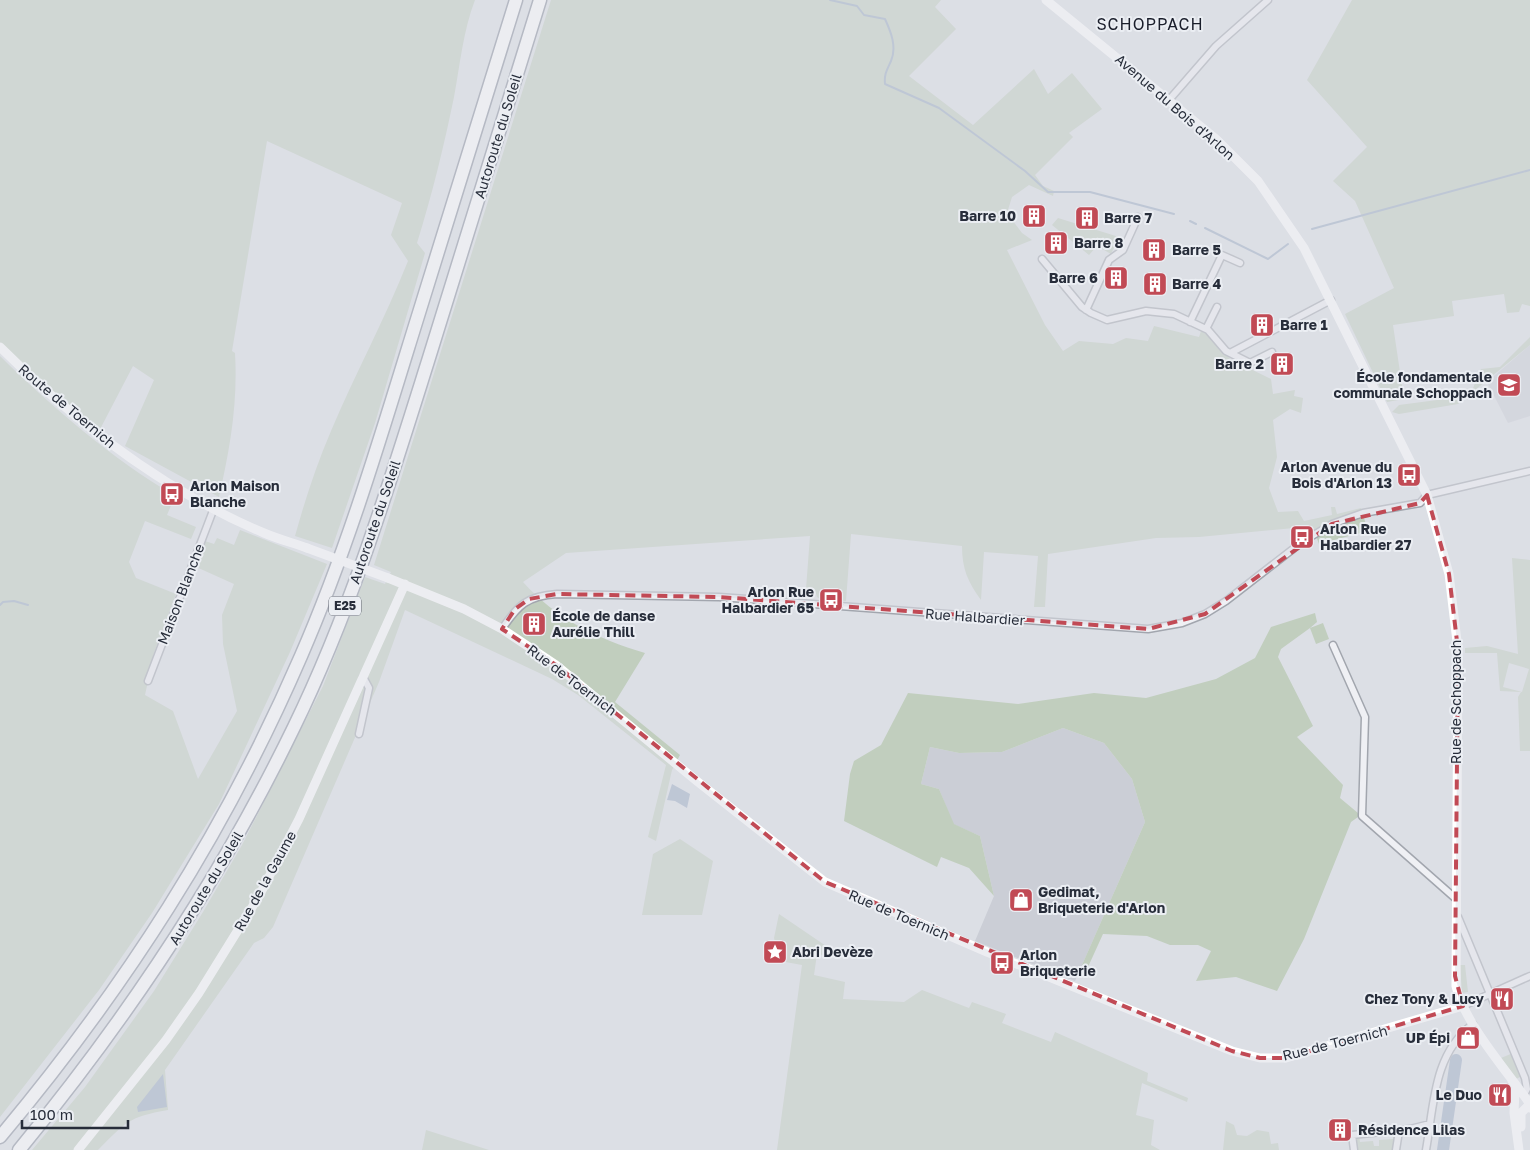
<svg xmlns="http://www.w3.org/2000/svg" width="1530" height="1150" viewBox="0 0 1530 1150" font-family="'Golos Text',sans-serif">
	<rect width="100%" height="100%" fill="#dcdfe5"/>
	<path fill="#cbced6" d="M1530,345V416L1508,423L1487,382Z
		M1063,728L1104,743L1132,779L1145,822L1075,981L975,941L994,896L980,836L953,824L939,789L921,784L930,747L959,753L1002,752Z"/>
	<path fill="#c1cebe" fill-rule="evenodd" d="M0,0H475C463,31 460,65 454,97C444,146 432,195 417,243L425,253L375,423L332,548L295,536C305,500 316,466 331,431C355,374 385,319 408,261L391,235L402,203L267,141L232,351L235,353C238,403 230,449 219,497L125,446L154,380L133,366L97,435L0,347Z
		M551,0H941L935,7L956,29L909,76L973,125L1034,69L1048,94L1072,73L1102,109L1069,133L1073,137L1035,175L1043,186L1054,191L1053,196L1029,185L1012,197L1007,213L1022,233L1032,240L1007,250L1045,325L1063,351L1079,341L1113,344L1126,338L1148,341L1154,326L1199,337L1201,331L1211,337L1230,359L1271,379L1273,394L1295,390L1294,396L1303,398L1301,413L1290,409L1273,420L1277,457L1269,488L1278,512L1298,511L1304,521L1332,515L1331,507H1335L1337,514L1361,508L1368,531L1319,544L1315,533L1302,542L1294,528L1199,537L1156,538L1048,554L1045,607H1034L1038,556L984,552L981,600C968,582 962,569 962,546L851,534L846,601L822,600L817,597L815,590L806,589L810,536L566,553L523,582C556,619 598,639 645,653L615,702L680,755L672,770L656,841L648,837L666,765L578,695L552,679L405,610L379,682L273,927L264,938L254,943L165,1070L168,1110C128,1117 126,1122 98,1150H32L85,1087L154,991L203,912L242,845L323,686L365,577L385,584L391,572L374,565Z
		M1352,0H1530V306L1522,304L1519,312L1507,313L1504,294L1452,301L1454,316L1393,325L1404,399L1387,402L1345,314L1394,288L1355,201L1333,181L1367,147L1307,80Z
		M1058,218L1119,237L1111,254L1097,246L1089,255L1052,225Z
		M1530,337V345L1458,404L1399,414L1392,412L1399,405L1460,397V394L1471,393L1481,369L1500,367Z
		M0,356C54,409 110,457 175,496L167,515L196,527L191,539L145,521L129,562L136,578L176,594L154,653L145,695L173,711L198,779L237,711L223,644L222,615L234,584L194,566L205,541L214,544L217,538L234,545L240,530L327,564L290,652L219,804L152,913L99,990L0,1117Z
		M1512,558L1530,560V751H1520L1518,697L1521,692L1500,691L1497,653H1465V648L1487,646L1518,654ZM1509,663L1529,669L1522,692L1503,687Z
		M1315,613L1317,622L1310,628L1323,623L1329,639L1316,644L1310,628L1281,649L1278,657L1313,726L1297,737L1343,785L1340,798L1358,813V817L1351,822L1304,939L1277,991L1236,977L1196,981L1211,951L1198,945H1170L1147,936L1103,934L1088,967L1082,965L1145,822L1132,779L1104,743L1063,728L1002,752L959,753L930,747L921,784L939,789L954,824L980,836L994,896L969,868L941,857L937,867L844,821L850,774L854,761L881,745L908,693L1018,704L1094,693L1146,698L1216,679L1255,658L1271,627Z
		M680,839L713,861L702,915H642L653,854Z
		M779,914L832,950L829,956L817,954L814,975L845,982L843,999L904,1002L922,990L969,1008L972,1002L1006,1014L1002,1023L1051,1042L1055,1032L1148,1073L1147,1081L1188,1098L1187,1102L1142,1083L1136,1115L1154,1120L1151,1145L1160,1150H777L802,965L780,961L774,938Z
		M1460,965H1465L1468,992L1462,993Z
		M1513,1053L1522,1076L1516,1079L1501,1058Z
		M1226,1121L1234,1125L1237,1135L1247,1136L1257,1130L1269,1132L1271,1144L1278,1143L1279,1150H1223Z
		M426,1130L489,1150H422Z
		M1393,1134H1396L1393,1150H1356L1355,1140L1359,1136L1360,1142L1373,1141L1374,1146H1379V1140L1393,1139Z"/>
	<path fill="#9aabc2" d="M672,784L690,794L687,808L675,801L667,800Z
		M163,1074L167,1107L138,1112L137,1107Z"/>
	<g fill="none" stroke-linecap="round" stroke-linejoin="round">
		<path stroke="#9aabc2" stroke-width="2" d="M830,0L857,6L864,15L885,19C891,32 897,47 891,61C887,70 884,74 885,84L939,108L1025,171L1048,192H1090L1174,214
			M1190,221L1196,224
			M1205,228L1268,259L1288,244
			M1312,229L1530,170
			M0,605L3,602L14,601L28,605"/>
		<path stroke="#9aabc2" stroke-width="12" d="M1443,1150L1456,1060"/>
		<defs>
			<path id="street" d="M1169,100L1216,46L1268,0
				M1042,259L1082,307L1091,313L1107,320L1146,311L1174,314L1208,330L1226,351L1250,363L1272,352
				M1086,310L1109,260L1123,250L1138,217
				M1190,322L1222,255L1240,263
				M1206,329L1217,307
				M1232,352L1331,300
				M502,629C518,605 527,596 557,594L719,597L1148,629L1182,623L1205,614L1226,601L1302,542L1332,524L1363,513L1420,503L1427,495L1530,471
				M1333,645L1365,717L1362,816L1455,898
				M148,681L214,508
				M359,734L369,688L363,677
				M1458,917L1525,1078L1527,1089L1524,1095
				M1463,1006L1530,976
				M1354,1150L1352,1135L1410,1129L1430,1124
				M1396,1150L1399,1131
				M1426,1150C1434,1105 1433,1054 1473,1024"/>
			<path id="highway" d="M0,1137C125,988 224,834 301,656C345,555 377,449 409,345C445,230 481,115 516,0
				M19,1150C127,1019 220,880 294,727C351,610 389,485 428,361C465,240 503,120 540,0"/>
		</defs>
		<use href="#street" stroke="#a2a6ae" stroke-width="9"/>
		<use href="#highway" stroke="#858c9a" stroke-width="15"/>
		<use href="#street" stroke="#eff0f4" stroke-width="6"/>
		<path stroke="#fff" stroke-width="9" d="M1046,0L1216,139L1258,181L1304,248L1427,495L1449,574L1458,650L1456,986C1464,1023 1507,1071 1530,1104
			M0,347C76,423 164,491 264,533C278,539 293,543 307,548
			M388,578L464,609L502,629L556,665L698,782L825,882L987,952L1232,1051L1260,1058H1286L1463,1006
			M1512,1081L1515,1089L1514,1113L1519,1150
			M1521,1127V1113L1527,1107L1530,1108
			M78,1150L166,1040L199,993L259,896L299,819L405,584"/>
		<use href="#highway" stroke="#fff" stroke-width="12"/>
		<path stroke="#fff" stroke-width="9" d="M307,548L388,578"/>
	</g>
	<path d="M0 0H1530V1150H0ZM1427,495L1449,574L1458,650L1455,976L1463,1006L1286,1058H1260L1232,1051L825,882L556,665L502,629L515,609L529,599L557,594L719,597L1148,629L1205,614L1332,524L1420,503Z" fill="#dcdfe5" fill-opacity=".55" fill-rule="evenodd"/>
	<path fill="none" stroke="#c14a55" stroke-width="4" stroke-dasharray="10 6" stroke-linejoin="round" d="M1427,495L1449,574L1458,650L1455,976L1463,1006L1286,1058H1260L1232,1051L825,882L556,665L502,629L515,609L529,599L557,594L719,597L1148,629L1205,614L1332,524L1420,503Z"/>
	<defs>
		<symbol id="building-square" viewBox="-11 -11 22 22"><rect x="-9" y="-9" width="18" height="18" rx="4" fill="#c14a55" stroke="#ebeef3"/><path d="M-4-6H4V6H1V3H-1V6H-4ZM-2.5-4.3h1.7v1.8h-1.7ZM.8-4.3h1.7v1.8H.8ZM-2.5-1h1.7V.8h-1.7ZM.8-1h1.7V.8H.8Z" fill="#fff"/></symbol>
		<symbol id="school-square" viewBox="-11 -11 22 22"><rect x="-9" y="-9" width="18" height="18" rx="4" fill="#c14a55" stroke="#ebeef3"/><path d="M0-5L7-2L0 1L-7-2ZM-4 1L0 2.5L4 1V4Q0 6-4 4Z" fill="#fff"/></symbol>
		<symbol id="bus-square" viewBox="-11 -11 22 22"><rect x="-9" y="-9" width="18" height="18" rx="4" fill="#c14a55" stroke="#ebeef3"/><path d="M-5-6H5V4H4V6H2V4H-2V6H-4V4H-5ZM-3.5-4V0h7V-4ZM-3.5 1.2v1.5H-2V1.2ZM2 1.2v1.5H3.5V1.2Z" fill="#fff"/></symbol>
		<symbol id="shop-square" viewBox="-11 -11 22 22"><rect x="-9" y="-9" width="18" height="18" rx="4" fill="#c14a55" stroke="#ebeef3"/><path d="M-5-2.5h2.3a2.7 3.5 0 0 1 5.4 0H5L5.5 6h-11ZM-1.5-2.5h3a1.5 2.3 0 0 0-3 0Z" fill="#fff"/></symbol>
		<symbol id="sight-square" viewBox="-11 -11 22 22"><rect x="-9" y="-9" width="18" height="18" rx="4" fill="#c14a55" stroke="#ebeef3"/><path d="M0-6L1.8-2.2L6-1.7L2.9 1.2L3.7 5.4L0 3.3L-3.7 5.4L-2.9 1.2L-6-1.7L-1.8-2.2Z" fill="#fff"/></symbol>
		<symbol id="restaurant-square" viewBox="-11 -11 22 22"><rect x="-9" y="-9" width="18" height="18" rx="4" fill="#c14a55" stroke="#ebeef3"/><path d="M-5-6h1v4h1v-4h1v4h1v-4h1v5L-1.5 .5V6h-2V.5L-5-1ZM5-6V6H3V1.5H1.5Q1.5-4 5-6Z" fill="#fff"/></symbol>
	</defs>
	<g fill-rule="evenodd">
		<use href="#building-square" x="1020" y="202" width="28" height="28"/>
		<use href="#building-square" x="1073" y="204" width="28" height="28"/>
		<use href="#building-square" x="1042" y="229" width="28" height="28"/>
		<use href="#building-square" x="1140" y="236" width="28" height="28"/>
		<use href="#building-square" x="1102" y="264" width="28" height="28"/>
		<use href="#building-square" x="1141" y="270" width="28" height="28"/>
		<use href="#building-square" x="1248" y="311" width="28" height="28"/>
		<use href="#building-square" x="1268" y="350" width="28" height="28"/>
		<use href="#school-square" x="1495" y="371" width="28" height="28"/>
		<use href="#bus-square" x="1395" y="461" width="28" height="28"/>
		<use href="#bus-square" x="158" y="480" width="28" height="28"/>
		<use href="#bus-square" x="1288" y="523" width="28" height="28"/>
		<use href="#bus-square" x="817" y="586" width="28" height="28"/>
		<use href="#building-square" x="520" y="610" width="28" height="28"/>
		<use href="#shop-square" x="1007" y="886" width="28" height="28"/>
		<use href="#sight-square" x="761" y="938" width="28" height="28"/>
		<use href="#bus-square" x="988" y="949" width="28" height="28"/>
		<use href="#restaurant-square" x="1488" y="985" width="28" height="28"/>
		<use href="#shop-square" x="1454" y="1024" width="28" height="28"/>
		<use href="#restaurant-square" x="1486" y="1081" width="28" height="28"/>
		<use href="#building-square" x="1326" y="1116" width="28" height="28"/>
	</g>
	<g text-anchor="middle" stroke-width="4" stroke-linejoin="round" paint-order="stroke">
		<rect fill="#ebeef3" stroke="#626772" stroke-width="1" x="329" y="596.5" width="32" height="19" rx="4"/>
		<g font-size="12" font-weight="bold" fill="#272d3a">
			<text x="345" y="610">E25</text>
		</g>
		<g font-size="14" fill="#272d3a" stroke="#ebeef3">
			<text transform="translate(1175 107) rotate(41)" y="5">Avenue du Bois d'Arlon</text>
			<text transform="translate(498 136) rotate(-73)" y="5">Autoroute du Soleil</text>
			<text transform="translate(67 406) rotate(40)" y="5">Route de Toernich</text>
			<text transform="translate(375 522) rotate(-71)" y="5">Autoroute du Soleil</text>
			<text transform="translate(181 594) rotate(-69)" y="5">Maison Blanche</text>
			<text transform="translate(975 617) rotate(4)" y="5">Rue Halbardier</text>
			<text transform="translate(572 680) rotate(37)" y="5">Rue de Toernich</text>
			<text transform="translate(1456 702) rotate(-90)" y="5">Rue de Schoppach</text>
			<text transform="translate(265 881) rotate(-61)" y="5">Rue de la Gaume</text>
			<text transform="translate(206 888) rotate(-59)" y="5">Autoroute du Soleil</text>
			<text transform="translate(899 915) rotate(23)" y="5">Rue de Toernich</text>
			<text transform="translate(1335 1043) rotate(-14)" y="5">Rue de Toernich</text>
		</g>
		<g font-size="14" font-weight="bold" fill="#272d3a" stroke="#ebeef3" text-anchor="start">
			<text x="1016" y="221" text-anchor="end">Barre 10</text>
			<text x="1104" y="223">Barre 7</text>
			<text x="1074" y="248">Barre 8</text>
			<text x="1172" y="255">Barre 5</text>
			<text x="1098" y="283" text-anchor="end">Barre 6</text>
			<text x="1172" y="289">Barre 4</text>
			<text x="1280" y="330">Barre 1</text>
			<text x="1264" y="369" text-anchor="end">Barre 2</text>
			<text x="1492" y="382" text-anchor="end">École fondamentale<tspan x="1492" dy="16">communale Schoppach</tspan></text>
			<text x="1392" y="472" text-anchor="end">Arlon Avenue du<tspan x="1392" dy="16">Bois d'Arlon 13</tspan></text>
			<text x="190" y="491">Arlon Maison<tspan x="190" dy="16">Blanche</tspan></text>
			<text x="1320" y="534">Arlon Rue<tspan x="1320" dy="16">Halbardier 27</tspan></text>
			<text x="814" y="597" text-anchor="end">Arlon Rue<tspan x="814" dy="16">Halbardier 65</tspan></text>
			<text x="552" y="621">École de danse<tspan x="552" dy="16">Aurélie Thill</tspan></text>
			<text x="1038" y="897">Gedimat,<tspan x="1038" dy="16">Briqueterie d'Arlon</tspan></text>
			<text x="792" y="957">Abri Devèze</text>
			<text x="1020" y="960">Arlon<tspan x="1020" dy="16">Briqueterie</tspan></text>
			<text x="1484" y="1004" text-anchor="end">Chez Tony &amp; Lucy</text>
			<text x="1450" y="1043" text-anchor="end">UP Épi</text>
			<text x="1482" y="1100" text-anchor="end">Le Duo</text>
			<text x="1358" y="1135">Résidence Lilas</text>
		</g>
		<g font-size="16" letter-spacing="1" fill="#1a1e2b" stroke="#ebeef3">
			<text x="1150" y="30">SCHOPPACH</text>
		</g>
	</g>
	<path d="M22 1120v8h106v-8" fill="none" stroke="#272d3a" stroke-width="2.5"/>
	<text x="30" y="1120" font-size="15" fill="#272d3a" stroke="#ebeef3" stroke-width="4" paint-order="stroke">100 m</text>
</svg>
